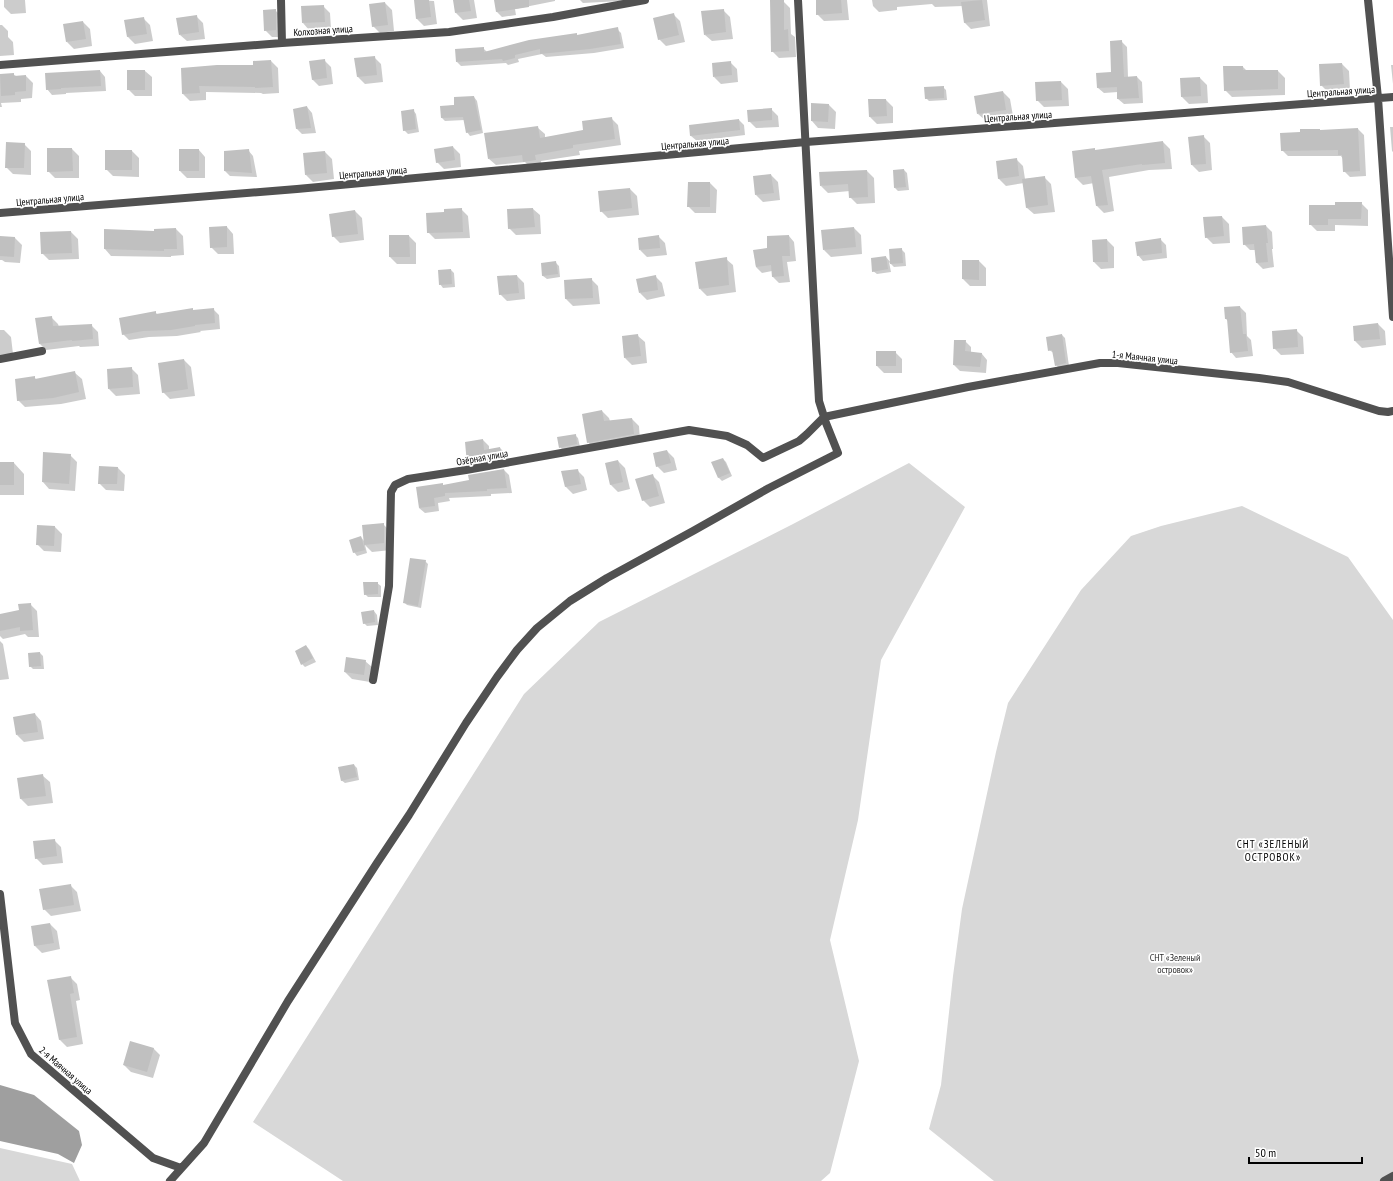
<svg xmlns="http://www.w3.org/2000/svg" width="1393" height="1181" viewBox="0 0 1393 1181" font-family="'PT Sans Narrow',sans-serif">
	<rect width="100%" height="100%" fill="#fff"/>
	<path fill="#d8d8d8" d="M909,463L965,507L881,660L858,820L830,940L859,1061L830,1173L821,1181H343L253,1122L524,694L599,622L793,524Z
		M1242,506L1348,557L1393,620V1181H994L929,1129L941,1085L953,976L962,909L996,752L1008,703L1081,590L1131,536L1161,526Z
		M0,1148L72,1164L80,1181H0Z"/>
	<path fill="#9f9f9f" d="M0,1085L34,1095L79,1131L82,1145L74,1163L58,1154L0,1141Z"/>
	<path fill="#0003" d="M4,0H25L26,13L11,14L4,7Z
		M415,0L434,1L437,24L424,26L417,19Z
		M454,0H474L477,18L463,20L456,13Z
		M495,0H555V1L515,9L516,15L502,17L497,12Z
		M580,0H622V1L583,3Z
		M817,0H847L849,20L824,21L817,14Z
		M872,0H987L990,26L971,29L965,23L963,6L935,7L932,4L897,7V10L879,12L873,6Z
		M783,1L790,8L791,34L795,37L796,57L779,58L772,51Z
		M385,3L392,10L394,31L380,33L373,26Z
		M323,6L330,13L331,29L309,30L303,23Z
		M275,10L282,17L283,37H272L265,30Z
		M723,10L730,17L733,39L712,41L705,35Z
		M673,14L680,21L685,42L666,46L659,39Z
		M196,16L203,23L205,39L187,41L180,35Z
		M143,18L150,25L153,41L135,44L128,37L125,21Z
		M83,22L90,29L92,46L74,49L67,42Z
		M0,25H2L8,31V37L13,42L14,55L0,56Z
		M617,29L621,33L624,48L594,53L546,57L542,54L518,59L519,62L508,65L506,63L461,66L457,62L483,48L487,52L577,35L578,36Z
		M1121,41L1127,47L1128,77H1137L1142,82L1143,103L1124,104L1118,99V92L1104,93L1098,88L1112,73Z
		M374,57L381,64L383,82L365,84L358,77L355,59Z
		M324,60L331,67L333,84L319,86L312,79Z
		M271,61L278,68L279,93L263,94L261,93L206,92V100L190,101L183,94L182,69L254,66Z
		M730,62L737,69L738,82L721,84L714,77Z
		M1342,64L1349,71L1350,90L1328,92L1321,85Z
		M1391,65H1393V84Z
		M1243,67L1247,71H1278L1285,78V95L1232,97L1225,90Z
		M100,71L105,77L106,91L66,93V94L52,95L47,89Z
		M145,71L152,77V96H135L128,89Z
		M0,74H13L16,76H26L33,83L32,98L21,99V102L1,103L2,107H0Z
		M1200,78L1207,85L1208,103L1189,104L1182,97Z
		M1061,82L1068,89L1069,106L1044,107L1037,100Z
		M943,87L946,90L947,100L929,101L926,98Z
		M1003,92L1010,99L1013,116L985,120L978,114Z
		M474,97L477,101L483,133L470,136L467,132L465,120L445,121L442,118L441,107L455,105Z
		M886,100L893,107V123L877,124L870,117Z
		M812,104L829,105L836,112L835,129L818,128L812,121Z
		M307,107L312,113L316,133L302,134L297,129Z
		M771,109L778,116L779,127L756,128L749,121Z
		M413,110L416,114L419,132L408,134L404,130Z
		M611,118L618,125L621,145L579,151L580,155L541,161L542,167L531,168L525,162L496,165L489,159L538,128L545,134V138L584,131Z
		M739,120L744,125L745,135L697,141L691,136L690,126Z
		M1390,127H1393V152L1392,151Z
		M1358,129L1364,135L1366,176L1350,177L1344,171L1343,159L1341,156H1288L1282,150L1320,131Z
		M1203,136L1210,143L1212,170L1199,172L1192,165Z
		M1163,142L1170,149L1172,169L1149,170L1109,177L1114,211L1104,213L1097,206L1094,183L1083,185L1076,178L1094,149L1096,151Z
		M24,144L31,151V175L13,174L6,167Z
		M453,147L460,154L461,167L444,169L437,162Z
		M48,149H72L79,156V178H55L48,171Z
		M199,150L205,157V178H187L180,171Z
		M248,150L253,156L257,177L230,176L225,171Z
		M132,151L139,158V177L113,176L106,169Z
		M325,152L332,159L334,179L313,182L306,175Z
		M1016,159L1023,166L1025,179L1044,177L1051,184L1055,212L1034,214L1027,208L1024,183L1006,186L999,179L997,162Z
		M904,170L907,173L909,190L898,191L895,188Z
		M867,171L874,178L875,203L857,204L850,197V191L828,193L821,186Z
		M771,175L778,182L780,200L763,202L756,195Z
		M710,183L717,190L716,213H695L688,206Z
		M630,189L637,196L639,215L608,218L601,211Z
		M1361,203L1368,210V226L1335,225V231H1317L1310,224L1336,206Z
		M461,209L468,216L470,238L435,239L428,232L445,213Z
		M533,209L540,215L541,234L516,235L509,228Z
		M355,211L362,218L364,240L340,243L333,236Z
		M1222,217L1229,224L1230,243L1213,244L1206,237Z
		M1266,226L1272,232L1273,249H1272L1274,267L1263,269L1257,263L1255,250H1250L1244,244Z
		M227,227L233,234L234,254H218L211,247Z
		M854,228L861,235L862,254L831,257L824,250Z
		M176,229L183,236L184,255L171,256V257L111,256L105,249Z
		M71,232L78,239L79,259L49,260L42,253Z
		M409,236L416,243V264H397L390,257Z
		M658,236L665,243L667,255L647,257L640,250Z
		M789,236L794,242L796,261L787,262L790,282L779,283L773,277L772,271L762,273L756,267L754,251L768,249Z
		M0,237L15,238L22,245L20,263L5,262L2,260H0Z
		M1160,239L1166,245L1167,258L1143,261L1138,255Z
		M1107,240L1114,247V268L1101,269L1094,262L1093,241Z
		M901,249L905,253L906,266L894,267L889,262L891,272L877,274L873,271L886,257L891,263Z
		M726,259L733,265L736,292L707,296L700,289Z
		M979,261L986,268V286H970L963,279Z
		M556,263L559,266L560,277L547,279L543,276L542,264Z
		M451,270L454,273L455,287L443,288L440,284L439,271Z
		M517,276L524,283L525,299L507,301L500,294Z
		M655,276L662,283L665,296L647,300L640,293Z
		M591,279L598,286L600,304L573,306L566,299L565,281Z
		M1240,307L1246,313L1247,336L1251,340L1253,356L1236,358L1231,352L1228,321L1226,319Z
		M213,309L219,315L220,329L200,331L201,332L177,336L149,337L129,340L123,334L156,313L158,315Z
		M51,317L58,324L59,327L91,325L98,332L99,346L80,347L79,346L46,350L40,344Z
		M1378,324L1385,331L1386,345L1362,348L1355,341L1354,327Z
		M0,330H4L11,337L13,354L0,355Z
		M1296,330L1303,337L1304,354L1281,355L1274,348Z
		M1062,335L1065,338L1069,366L1059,368L1056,365L1054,353L1049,350Z
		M638,336L645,342L647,363L632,365L625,358Z
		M965,341L971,347V353L982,354L987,360L986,373L960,371L954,365Z
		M895,352L902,359V373H884L877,366Z
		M184,360L191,367L195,396L170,399L163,392Z
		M131,368L138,375L140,394L116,396L109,389Z
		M75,373L82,379L86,399L61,404L25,407L18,400L34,377L37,380Z
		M602,411L609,418L610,421L632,419L639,426L640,441L594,449L588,442Z
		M575,435L578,438L580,447L563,450L560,447Z
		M483,440L489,446V450L500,448L506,454L508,464L474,470L468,464Z
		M667,451L674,458L677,470L664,473L657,466Z
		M44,453L70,455L77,462L75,491L49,489L43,482Z
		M723,459L726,462L732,476L722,481L718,477Z
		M618,461L625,468L630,489L618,492L611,485L607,463Z
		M0,463H14L24,474V495H0Z
		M118,468L125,475L124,491L106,490L99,483Z
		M504,470L509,475L512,493L491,494V496L449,498L450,501L438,503L439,511L425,513L419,508L442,484L444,486L470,481Z
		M577,470L584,477L587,490L573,494L566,487L563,472Z
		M652,475L659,482L665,503L650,507L643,500Z
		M383,524L390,531L391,550L372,552L365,545L367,553L357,556L354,552L361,537L364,541Z
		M55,527L62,534L61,552L44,551L37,544Z
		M425,561L428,564L421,608L407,605L404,602Z
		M377,583L381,586V597H368L365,594Z
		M30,604L37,611L39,637H28L25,634L3,639L0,636V615L20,611Z
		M374,611L377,615L378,625L367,626L364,623Z
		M0,641L3,644L9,679L0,680Z
		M306,646L309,649L316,662L305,667L302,664Z
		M40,653L43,656L44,669H33L30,666Z
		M365,661L372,667L370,682L352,679L345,672Z
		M35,714L41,721L44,739L24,742L17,735Z
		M354,765L357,768L359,780L345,783L341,780Z
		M43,776L50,782L53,803L28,806L21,799L19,779Z
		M54,840L61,847L63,863L43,865L36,858Z
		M70,885L77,892L81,911L51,916L44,909Z
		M50,924L57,931L60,949L42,953L35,946L32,927Z
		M70,977L77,984L80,1000L76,1001L83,1044L67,1047L60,1040L49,980Z
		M153,1048L160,1055L153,1078L131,1072L124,1065Z"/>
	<path fill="#c0c0c0" d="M414,0H429L431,17L416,19Z
		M453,0H469L471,11L455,13Z
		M494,0H529V7L496,12Z
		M770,0H784V30L788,29L789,51L771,52Z
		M816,0H841L842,13L816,15Z
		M982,0L985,20L964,23L961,2Z
		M385,2L388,25L372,27L369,4Z
		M324,5L325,22L302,23L301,6Z
		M276,9V30L264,31L263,10Z
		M724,9L726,32L704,35L701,11Z
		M674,13L679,35L658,40L653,18Z
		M197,15L199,32L179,35L176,18Z
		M144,17L147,34L127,37L124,20Z
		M83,21L86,39L66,42L63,24Z
		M618,27L621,44L590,49L540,54V49L515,55V58L503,61L502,59L456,62L455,49L484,47V52L529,40L577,33V35Z
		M1122,40L1124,77L1137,76L1139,98L1117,99V87L1097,88L1096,73L1111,72L1110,41Z
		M375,56L377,75L357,77L354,58Z
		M325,59L327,78L312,80L309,61Z
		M271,60L273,87L255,88V87L199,86L200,93L182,94L181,68L217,65H253V61Z
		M731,61L732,75L713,77L712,63Z
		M1342,63L1344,84L1320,86L1319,64Z
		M1223,66H1243V70H1278V89L1224,91Z
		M100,70L101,86L61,88V89L46,90L45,73Z
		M127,70H145V90H127Z
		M14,73V76L26,75V91L15,92V95L1,96L0,74Z
		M1200,77L1201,96L1181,97L1180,78Z
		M1061,81L1062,100L1036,101L1035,82Z
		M944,86V98L925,99L924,87Z
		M1003,91L1006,110L977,114L974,96Z
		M474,96L481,130L466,133L463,117L441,118L440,106L454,105V97Z
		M868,99H886L887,116L869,117Z
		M811,103L829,104L828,122L811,121Z
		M307,106L311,128L296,129L293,109Z
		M772,108V120L748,122L747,110Z
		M414,109L416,129L403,131L401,111Z
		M612,117L615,139L573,145V148L535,155L536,160L523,162L522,155L488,159L484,133L538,126L540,138L583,130L582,121Z
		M739,119L740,130L690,136L689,125Z
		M1358,128L1360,171L1343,172L1342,155H1338V150L1281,151L1280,133L1300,132V129H1320V130Z
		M1204,135L1206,164L1191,165L1188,137Z
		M1163,141L1165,163L1142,165V164L1102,170L1108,205L1096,206L1091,176L1075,178L1072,151L1095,148V150Z
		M6,142L25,143L24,168H5Z
		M453,146L455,160L436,163L434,149Z
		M47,148H72L73,171L47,172Z
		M179,149H199V171H179Z
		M249,149L252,173L224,171V151Z
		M105,150H132V170H105Z
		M325,151L327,173L305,175L303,153Z
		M1017,158L1019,176L998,179L996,161Z
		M904,169L906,187L894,188L893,170Z
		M867,170L868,197L849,198L848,184L820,186L819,172Z
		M771,174L774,193L755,195L753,176Z
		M1045,176L1048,205L1026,208L1022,179Z
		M688,182H710V207H687Z
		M630,188L632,208L600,212L598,191Z
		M1335,202H1362L1361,219H1328V225H1309V205H1335Z
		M462,208L463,232L427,233L426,213L444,212V209Z
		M533,208L535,227L508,229L507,209Z
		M355,210L358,234L332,237L329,214Z
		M1222,216L1224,236L1205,238L1203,217Z
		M1266,225L1268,243H1266L1268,262L1256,263L1254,244L1243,245L1242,227Z
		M227,226V247L210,248L209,227Z
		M854,227L856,247L823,250L821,230Z
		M176,228L177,249H164V251L104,249V229L154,231V229Z
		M71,231L72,253L41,254L40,232Z
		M389,235H409L410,257H389Z
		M659,235L660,248L639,250L638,238Z
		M789,235L790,256H782L784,276L772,277L771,265L756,267L753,250L767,248V236Z
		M0,236L15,237L14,257L0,256Z
		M1161,238L1162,253L1137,256L1135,242Z
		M1107,239L1108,262H1093L1092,240Z
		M902,248L903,263L890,264L889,249Z
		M886,256L888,269L872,272L871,258Z
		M727,257L729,285L699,289L695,262Z
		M962,260H979V280L962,279Z
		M556,261L558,274L542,276L541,263Z
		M451,269L452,284L439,285L438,270Z
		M517,275L519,293L499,295L497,276Z
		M656,275L658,290L639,293L636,279Z
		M592,278L593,298L565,299L564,280Z
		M1240,306L1243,334H1246L1248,351L1230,353L1227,319H1225L1224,307Z
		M193,308V310L214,308L215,323L195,325V326L171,330L143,331L122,335L119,318L156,311V314Z
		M52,316L53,326L92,324L93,339L72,341V340L39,344L35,318Z
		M1378,323L1380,339L1354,341L1353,326Z
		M1297,329L1298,347L1273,349L1272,331Z
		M638,334L641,356L624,358L622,336Z
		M1062,334L1066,363L1055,366L1052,350L1048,351L1046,337Z
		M954,340H966L965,351L982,353L980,367L953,365Z
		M876,351H896V366H876Z
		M184,359L188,389L162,393L158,363Z
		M132,367L133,387L108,389L107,369Z
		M75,371L79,392L53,398L17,401L15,379L35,376V379Z
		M602,410L604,421L632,418L634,434L587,443L582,414Z
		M576,434L577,444L559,448L557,437Z
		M483,439L484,450L500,447L502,458L467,464L465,442Z
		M667,450L671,463L656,467L653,453Z
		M43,452L71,454L69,484L42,482Z
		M723,458L730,473L718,478L711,462Z
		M618,460L623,482L610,485L605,463Z
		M0,462H14V485H0Z
		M99,466L118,467L117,484H98Z
		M504,469L507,488L487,489V491L445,493V496L434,498L435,506L419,508L416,487L443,483V485L469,480L468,475Z
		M578,469L581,484L565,487L561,471Z
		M653,474L659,496L642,501L635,479Z
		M384,523V543L364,545L362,525Z
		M37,525L55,526L54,546L36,545Z
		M361,536L365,550L353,553L349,540Z
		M410,558L426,560L418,606L403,603Z
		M363,582H378V594L364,595Z
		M31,603L33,630L20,631V627L0,631V614L19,610L18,604Z
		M374,610L375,622L363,624L361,612Z
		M306,645L313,658L301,665L295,651Z
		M40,652L41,666L29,667L28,653Z
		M346,657L366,660L364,675L344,672Z
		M35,713L38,732L16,735L13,717Z
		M354,764L357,777L341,781L338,767Z
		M43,774L46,796L20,799L17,778Z
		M55,839L57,856L35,859L33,841Z
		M71,884L74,905L43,910L39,889Z
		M50,923L54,943L34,946L31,926Z
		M71,976L74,993L70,994L77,1037L59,1040L47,980Z
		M130,1041L154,1048L147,1072L123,1065Z"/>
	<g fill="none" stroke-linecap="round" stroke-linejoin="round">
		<path stroke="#515151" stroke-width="8" d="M281,0L282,43
			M1368,0L1378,98L1393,317
			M0,65L282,43L449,32L553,17L645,0
			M0,213L297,189L806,142L1393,97
			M0,359L42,351
			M373,680L389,586L391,492L395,485L408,479L466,470L689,430L727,436L747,445L763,458L799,441L807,434L824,417L968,387L1100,363H1118L1259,378L1288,382L1379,411L1388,412L1393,411
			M0,894L15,1023L31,1054L153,1158L181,1168
			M170,1181L204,1143L288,1001L377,863L409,815L466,723L497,677L517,650L537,628L570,601L607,578L693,531L769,488L838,453L826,423L819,401L798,0
			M1384,1181L1393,1176"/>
	</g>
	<g text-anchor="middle" stroke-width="3.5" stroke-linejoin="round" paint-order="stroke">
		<g font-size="10" fill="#000" stroke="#fff">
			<text transform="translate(323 30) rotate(-4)" y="4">Колхозная улица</text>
			<text transform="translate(1341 91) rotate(-4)" y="4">Центральная улица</text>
			<text transform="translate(1018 116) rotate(-4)" y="4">Центральная улица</text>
			<text transform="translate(695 143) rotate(-5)" y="4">Центральная улица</text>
			<text transform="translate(373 172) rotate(-5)" y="4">Центральная улица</text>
			<text transform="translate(50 199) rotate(-5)" y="4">Центральная улица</text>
			<text transform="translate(1145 357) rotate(6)" y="4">1-я Маячная улица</text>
			<text transform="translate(482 457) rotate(-10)" y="4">Озёрная улица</text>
			<text transform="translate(66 1070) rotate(41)" y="4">2-я Маячная улица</text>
		</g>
		<g font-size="10" fill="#2f2f2f" stroke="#fff">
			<text x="1175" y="961">СНТ «Зеленый<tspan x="1175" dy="12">островок»</tspan></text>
		</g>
		<g font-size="11" letter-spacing="1" fill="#000" stroke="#fff">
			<text x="1273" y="848">СНТ «ЗЕЛЕНЫЙ<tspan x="1273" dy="13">ОСТРОВОК»</tspan></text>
		</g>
	</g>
	<path d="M1249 1157v6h113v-6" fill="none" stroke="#000000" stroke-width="2"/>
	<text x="1255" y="1157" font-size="12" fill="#000000" stroke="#ffffff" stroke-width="3" paint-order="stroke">50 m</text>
</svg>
